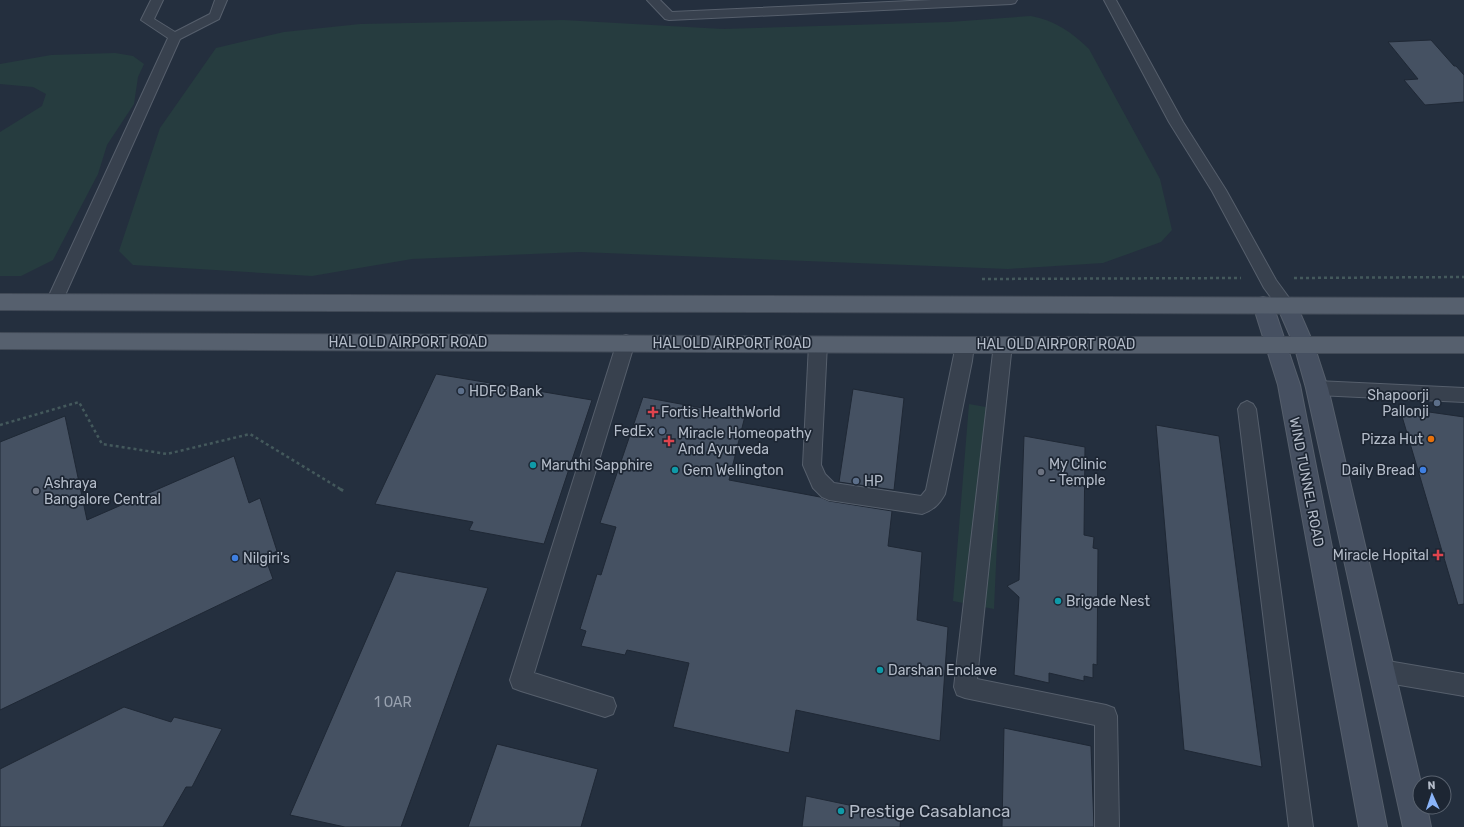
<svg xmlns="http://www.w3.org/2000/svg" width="1464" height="827" viewBox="0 0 1464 827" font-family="Rubik,sans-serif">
	<rect width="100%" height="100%" fill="#242f3e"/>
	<path fill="#263c3f" d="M1031,16C1054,20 1073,33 1089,49L1160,179L1172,230L1161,242L1103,263L1008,269L580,252L412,259L312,276L133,265L119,251L160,128L216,48L284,32L360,24L563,20L723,29L949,22Z
		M115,53L133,56L144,64L138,77L134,104L107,145L98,174L53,260L21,276H0V132L42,106L46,94L33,87L0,84V64L51,55Z
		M969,404L1003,410L994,609L953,601Z"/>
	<path fill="#455162" stroke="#1f2835" d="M1431,40L1454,66H1456L1464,75V102L1425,105L1404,80L1418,79L1388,42Z
		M436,374L592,400L544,544L469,530L473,522L375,504Z
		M853,389L904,398L894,490L839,482Z
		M643,397L745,416L729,480L820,497L829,501L892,511L888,546L922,552L917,620L948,627L940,741L796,710L789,753L673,727L689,663L627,650L625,655L581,646L586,631L580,629L597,574L601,575L616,527L600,523Z
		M1408,409L1464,417V604L1458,605L1401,413L1410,415Z
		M65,416L87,520L234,456L249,503L260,498L277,551L265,557L273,579L0,710V442Z
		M1156,425L1219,436L1262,767L1184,750Z
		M1024,436L1085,447L1084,535L1094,537L1093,548L1098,549L1097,665L1093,664V678L1084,676V681L1049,673V683L1014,675L1019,597L1007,586L1019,580Z
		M396,571L488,588L401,827H345L290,815Z
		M124,707L171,722L174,717L222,729L192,787H186L163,827H0V769Z
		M1004,728L1091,746L1094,827H1002Z
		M497,744L598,769L581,827H468Z
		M806,796L901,816L900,827H802Z"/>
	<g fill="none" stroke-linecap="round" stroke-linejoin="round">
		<defs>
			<path id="lane" d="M151,0H163L154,19L175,32L210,14L215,0H227L219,19L180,39L62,302L60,307L54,308L48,307L46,302L168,38L141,20Z
				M647,0H660L672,12L932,0H1017L1015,3L1011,4L669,20L665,19Z
				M1104,0H1116L1183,122L1226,190L1276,280L1295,306L1293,311L1287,312L1281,311L1264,288L1212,191L1169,122Z
				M626,335L632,337L635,342L534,673L613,698L616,706L613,714L605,717L521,691L513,688L510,680L617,342L620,337Z
				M818,337L824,339L827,344L821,465L825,474L834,483L921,496L926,490L956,345L959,340L965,338L971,340L974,345L972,361L945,494C939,505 933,510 922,514L829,500L822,497L813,488L803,465L809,344L812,339Z
				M1003,337L1009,339L1012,344L977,679L1106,705L1114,708L1117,716L1119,827H1095V725L965,698L957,695L954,687L994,344L997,339Z
				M1317,381L1464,388V402L1317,395L1311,393L1308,388L1311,383Z
				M1247,401L1253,404L1256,409L1313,827H1289L1238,409L1241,404Z
				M1382,660L1464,674V696L1382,682L1374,679L1371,671L1374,663Z"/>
			<path id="secondary" d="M1263,297L1270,299L1273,305L1300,385L1387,827H1359L1278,385L1253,305L1256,299Z
				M1287,298L1294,300L1297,306L1314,345L1328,388L1421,783L1420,807H1427L1431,827H1403L1306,388L1294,345L1277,306L1280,300Z"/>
			<path id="primary" d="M0,294L1464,298V314L0,310Z
				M0,333L965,337H1464V353H965L0,349Z"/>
		</defs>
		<use href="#lane" stroke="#565f6c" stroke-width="2"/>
		<use href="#secondary" stroke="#565f6c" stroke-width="2"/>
		<use href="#primary" stroke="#414a57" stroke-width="2"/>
		<path stroke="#44595c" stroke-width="2.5" stroke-dasharray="3 3" stroke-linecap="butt" d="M1294,278L1464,277
			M982,279L1241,278
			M0,425L79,402L102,444L167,454L250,434L342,490"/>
		<path stroke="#44595c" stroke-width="3" stroke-dasharray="3.5 3.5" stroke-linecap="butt" d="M340,489L344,491"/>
		<use href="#lane" fill="#38414e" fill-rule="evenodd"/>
		<use href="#secondary" fill="#465061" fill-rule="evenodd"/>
		<use href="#primary" fill="#56606e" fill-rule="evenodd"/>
	</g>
	<g fill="#5c6f8a" stroke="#1d2633" stroke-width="1.5">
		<circle cx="461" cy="391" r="4"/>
		<circle cx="1437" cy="403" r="4"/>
		<circle cx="662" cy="431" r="4"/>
		<circle cx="856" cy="481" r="4"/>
	</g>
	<g fill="#e0444e" stroke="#1d2633" stroke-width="1.5">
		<path d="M651 406h4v4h4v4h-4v4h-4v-4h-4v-4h4z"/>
		<path d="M667 435h4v4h4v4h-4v4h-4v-4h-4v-4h4z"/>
		<path d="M1436 549h4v4h4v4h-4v4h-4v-4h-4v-4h4z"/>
	</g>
	<circle fill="#e8710a" stroke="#1d2633" stroke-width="1.5" cx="1431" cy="439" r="4"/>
	<g fill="#0f9aa8" stroke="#1d2633" stroke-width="1.5">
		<circle cx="533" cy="465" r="4"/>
		<circle cx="675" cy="470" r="4"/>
		<circle cx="1058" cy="601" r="4"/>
		<circle cx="880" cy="670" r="4"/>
		<circle cx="841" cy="811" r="4"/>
	</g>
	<g fill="#3f7fe0" stroke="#1d2633" stroke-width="1.5">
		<circle cx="1423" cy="470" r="4"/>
		<circle cx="235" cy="558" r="4"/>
	</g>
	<g fill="#6b7280" stroke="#1d2633" stroke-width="1.5">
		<circle cx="1041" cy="472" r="4"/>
		<circle cx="36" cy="491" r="4"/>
	</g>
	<g text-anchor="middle" stroke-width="3.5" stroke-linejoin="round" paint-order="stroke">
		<g font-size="14" fill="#b4bcc9" stroke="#1d2633">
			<text x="408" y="347">HAL OLD AIRPORT ROAD</text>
			<text x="732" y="348">HAL OLD AIRPORT ROAD</text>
			<text x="1056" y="349">HAL OLD AIRPORT ROAD</text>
			<text transform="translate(1307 482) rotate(79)" y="5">WIND TUNNEL ROAD</text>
		</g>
		<g font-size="14" fill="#b4bcc9" stroke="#1d2633" text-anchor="start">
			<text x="469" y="396">HDFC Bank</text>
			<text x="1429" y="400" text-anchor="end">Shapoorji<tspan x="1429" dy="16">Pallonji</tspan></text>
			<text x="661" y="417">Fortis HealthWorld</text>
			<text x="654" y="436" text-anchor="end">FedEx</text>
			<text x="678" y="438">Miracle Homeopathy<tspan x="678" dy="16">And Ayurveda</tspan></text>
			<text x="1423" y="444" text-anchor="end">Pizza Hut</text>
			<text x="1049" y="469">My Clinic<tspan x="1049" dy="16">- Temple</tspan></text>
			<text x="541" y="470">Maruthi Sapphire</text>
			<text x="683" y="475">Gem Wellington</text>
			<text x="1415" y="475" text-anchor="end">Daily Bread</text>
			<text x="864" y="486">HP</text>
			<text x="44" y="488">Ashraya<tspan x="44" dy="16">Bangalore Central</tspan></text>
			<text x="1429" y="560" text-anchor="end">Miracle Hopital</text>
			<text x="243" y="563">Nilgiri's</text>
			<text x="1066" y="606">Brigade Nest</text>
			<text x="888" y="675">Darshan Enclave</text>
		</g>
		<g font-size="14" fill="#98a1af">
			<text x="393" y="707">1 OAR</text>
		</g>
		<g font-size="17" fill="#b4bcc9" stroke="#1d2633" text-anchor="start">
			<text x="849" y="817">Prestige Casablanca</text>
		</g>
	</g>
	<g transform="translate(1432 795) rotate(357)"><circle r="19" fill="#1d2633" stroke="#59626f"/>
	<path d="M0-3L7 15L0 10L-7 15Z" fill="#8ab4f8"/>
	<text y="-6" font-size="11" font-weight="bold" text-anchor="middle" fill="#b4bcc9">N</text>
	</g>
</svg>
